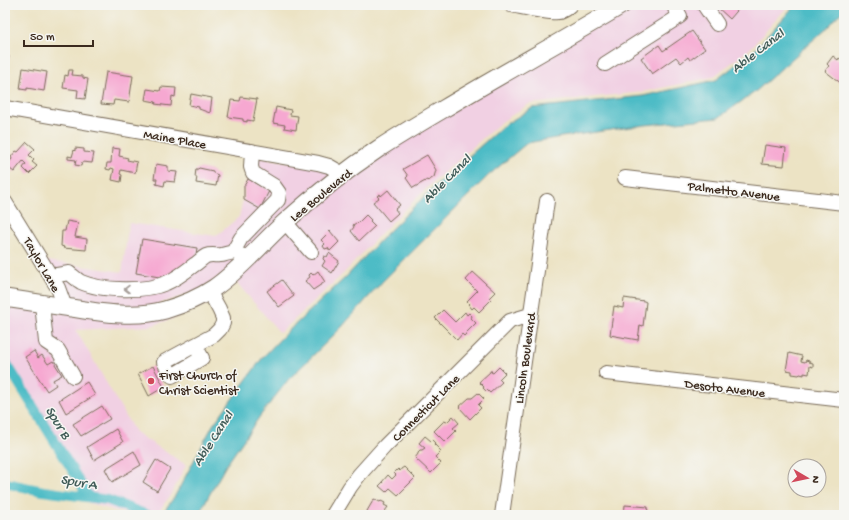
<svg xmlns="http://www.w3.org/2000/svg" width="849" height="520" viewBox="0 0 849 520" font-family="'Gochi Hand',sans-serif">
	<rect width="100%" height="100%" fill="#f6f6f2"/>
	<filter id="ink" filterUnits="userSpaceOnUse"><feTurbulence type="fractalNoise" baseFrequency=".025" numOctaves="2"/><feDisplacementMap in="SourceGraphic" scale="8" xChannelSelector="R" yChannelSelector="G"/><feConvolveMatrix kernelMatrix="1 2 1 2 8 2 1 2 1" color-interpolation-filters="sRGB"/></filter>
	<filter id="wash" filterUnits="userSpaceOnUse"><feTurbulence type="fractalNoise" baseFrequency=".012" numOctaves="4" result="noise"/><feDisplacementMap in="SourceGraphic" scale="16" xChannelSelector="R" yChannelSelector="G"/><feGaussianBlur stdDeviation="0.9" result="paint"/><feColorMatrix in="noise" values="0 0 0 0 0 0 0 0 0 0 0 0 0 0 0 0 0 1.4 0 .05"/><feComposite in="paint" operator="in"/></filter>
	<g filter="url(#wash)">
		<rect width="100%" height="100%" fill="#ece3c4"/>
		<path fill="#f1d0e3" d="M632,5H789L750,49L713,77L642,92L529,104L500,123L429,186L383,231L343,274L280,333L237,283L216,300L180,316L151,326L76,330L135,432L186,465L171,494L158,513V515H130L88,503L43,429L5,362V303L168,314L288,226L381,153Z
			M253,157L341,169L231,268L198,291L143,309L61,302L41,260L122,272L129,223L216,236L239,217Z"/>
		<path fill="#4ebcc6" stroke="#447372" d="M795,5H844V9L831,24L755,92L718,118L645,125L561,137L527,143L489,175L382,282L340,329L288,380L260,416L225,467L198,515H163L162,514L175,496L213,425L263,357L284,335L346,277L386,234L432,189L503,126L532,108L643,96L716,80L753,52Z"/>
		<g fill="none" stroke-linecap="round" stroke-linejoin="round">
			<path stroke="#4ebcc6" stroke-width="10" d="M5,361L89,497
				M5,483L43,491L108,500L147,515"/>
		</g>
		<g id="blocks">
			<path fill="#f6a8d1" d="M716,5H742L730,19L716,6Z
				M692,31L705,49L690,60L688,57L681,63L676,57L652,74L641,58L659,45L663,51Z
				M5,55L9,56L6,74H5Z
				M833,56L838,60L839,58L844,62V82L842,84L825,71L829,66L827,64Z
				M23,68L47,72L44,91L27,88V90L20,89Z
				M69,70H73L72,75L83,76V78L88,79L85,99L77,98L78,90L63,88L65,75L68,76Z
				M106,72L133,76L129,102L114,100L113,105L101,104Z
				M161,87L176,88L175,97L172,96L171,106L155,104L156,102L145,100L147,89L160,91Z
				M191,94L212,98L210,113L199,109V107L189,105Z
				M241,97L257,99L253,121L247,120V122L243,121V119L228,117L231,100L240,101Z
				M276,107L291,110L290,115L298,116L296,130L284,128L285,125L273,123Z
				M27,142L35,149L29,155L34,160L32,162L37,166L29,174L23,168L26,164L23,161L14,172L6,166L12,159L11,157L16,151L18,152Z
				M765,145L786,148L784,166L762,164Z
				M75,148L84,149V152L94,153L92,163L82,162L81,166L75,165L76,160L68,159V156L72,157L74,150L75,151Z
				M112,148L120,149L119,156L128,158L127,160L137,162L135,173L121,170L120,174L122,175L121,182L112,180L114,169L111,168L110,170L106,169L107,163H111Z
				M427,155L436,170L434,177L428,181L427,180L413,188L406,178L408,176L403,169Z
				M156,164L168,166V171L177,172L175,182L165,181L164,186L156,184L157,179H154Z
				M199,168L213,171V173L218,175L216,186L196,183L197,177H195L196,169H198Z
				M248,179L269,191L260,209L244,200V186Z
				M388,190L400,205L395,209L398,213L389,221L373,202L379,198L377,196L380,194L381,196Z
				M366,215L371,220L370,221L375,226L359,241L351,231L354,227L353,225L356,223L357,224Z
				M67,221L78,223L75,237L87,239L86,250L63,248L64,247L61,246L62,231H65Z
				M330,231L339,242L330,251L328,248L325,249L323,246L325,244L321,240Z
				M142,239L197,248L195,261L190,265L183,264L182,269L177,268V274L171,279L136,273Z
				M329,253L339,261L332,273L322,266L325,261L323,259L324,256L327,257Z
				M318,271L325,282L313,290L305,281L310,277L309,275L311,273L313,275Z
				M473,272L495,292L489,298L491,300L479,312L474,307L472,309L469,305L470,304L467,301L477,291L466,280Z
				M282,280L294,296L279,307L267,291Z
				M624,298L644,301L646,302L643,326L640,325L638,340L610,335L614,306L623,308Z
				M443,310L455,322L465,312L467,315L469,313L472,316L471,318L476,323L466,333V334L464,336L462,334L457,340L435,318Z
				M34,351L38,358L42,355L48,364L53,361L62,375L53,380L56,385L47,391L25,357Z
				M789,353L802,356L801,361L805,362L806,360L809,361V362L813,363V367L810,366L809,374L804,373V375L800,374L799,375L792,374V371L786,370Z
				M153,366L164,387L149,396L138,374Z
				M499,367L505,373L499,379L502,382L490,393L487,390L486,391L483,388L484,387L479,382L490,372V371H492L491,372L493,373Z
				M87,382L95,395L66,413L59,400Z
				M478,393L484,399L478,405L481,408L470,419L459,407L469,398H472Z
				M102,406L110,419L81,436L73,424Z
				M453,416L459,423L453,428L456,431L445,442L434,431L444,421L447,422Z
				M116,429L123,442L94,460L87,447Z
				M425,436L431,441L432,440L435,443L434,444L441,451L435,457L441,463L431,473L415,458L418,454V452L420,450H422L425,448L419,443Z
				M134,451L141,465L112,482L105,469Z
				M156,460L170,469L157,491L143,482Z
				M404,467L415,478L398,495L390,488L386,492L379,486L383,482H382L388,475L392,479L396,475L394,473L398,469L400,471L401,469Z
				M374,499L380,502L381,501L385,503L384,505L388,507L385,511L392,515H368L369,514L367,511Z
				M625,505L648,507L647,515H624Z"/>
		</g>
	</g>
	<g filter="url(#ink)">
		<use href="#blocks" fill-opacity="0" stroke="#796b58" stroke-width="1"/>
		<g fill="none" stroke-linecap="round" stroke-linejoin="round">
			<defs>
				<path id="minor" d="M511,5C522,7 550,14 559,12C564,10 567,8 570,5
					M704,5L717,24
					M605,64L680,16L673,5
					M5,108L318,163L329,166L343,174
					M625,178L844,203
					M5,202L58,288L65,307
					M285,222L311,252
					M233,252L241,238L278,200L279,193L274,186L253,173L251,167L252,151
					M51,276L69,273C73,276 77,280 81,282C101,291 146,292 166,283C176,279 185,272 194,265C198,263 202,258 206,256C211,254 217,256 222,255C236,251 234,251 247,259
					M42,304L46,342L58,350L73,376
					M195,345L202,358L172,376L164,362L214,335L220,329L223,323V318L219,309L209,291
					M606,373L844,400
					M333,515L350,487L359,475L385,446L510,321L530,315
					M502,515L547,201"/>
				<path id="major" d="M5,298C25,301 45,304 65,307C98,312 132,319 165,310C182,305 199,298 214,288C240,270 261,244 285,222C314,196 345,171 378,149C407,130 437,113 467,95C518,65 571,36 622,5"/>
			</defs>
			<use href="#minor" stroke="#796b58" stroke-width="16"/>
			<use href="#major" stroke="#796b58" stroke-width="19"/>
			<use href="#minor" stroke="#fff" stroke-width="14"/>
			<use href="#major" stroke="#fff" stroke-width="17"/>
		</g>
		<defs><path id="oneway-chevron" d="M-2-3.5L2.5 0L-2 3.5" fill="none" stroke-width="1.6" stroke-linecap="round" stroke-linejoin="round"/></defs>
		<use stroke="#a79f9a" href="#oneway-chevron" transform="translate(127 289) rotate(-180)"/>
	</g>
	<circle fill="#d1495b" stroke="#f6f6f2" stroke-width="1.5" cx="151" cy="381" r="4"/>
	<g text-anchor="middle" stroke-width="3" stroke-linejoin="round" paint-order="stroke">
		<g font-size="13" fill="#3b2a1e" stroke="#f6f6f2">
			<text transform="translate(175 138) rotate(10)" y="5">Maine Place</text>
			<text transform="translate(734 190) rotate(7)" y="5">Palmetto Avenue</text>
			<text transform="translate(320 194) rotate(-39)" y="5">Lee Boulevard</text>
			<text transform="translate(43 264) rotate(60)" y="5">Taylor Lane</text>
			<text transform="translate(524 358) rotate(-82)" y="5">Lincoln Boulevard</text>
			<text transform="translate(725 387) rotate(7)" y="5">Desoto Avenue</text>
			<text transform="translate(425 407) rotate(-45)" y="5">Connecticut Lane</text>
		</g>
		<g font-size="13" fill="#3b2a1e" stroke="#f6f6f2" text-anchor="start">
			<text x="159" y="379">First Church of<tspan x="159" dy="15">Christ Scientist</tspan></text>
		</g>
		<g font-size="14" font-style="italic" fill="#425d59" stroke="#f6f6f2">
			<text transform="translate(757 50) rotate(-38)" y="5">Able Canal</text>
			<text transform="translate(446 178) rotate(-45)" y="5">Able Canal</text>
			<text transform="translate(59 422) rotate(58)" y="5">Spur B</text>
			<text transform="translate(212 438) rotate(-57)" y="5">Able Canal</text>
			<text transform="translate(79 481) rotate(9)" y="5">Spur A</text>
		</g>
	</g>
	<rect width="849" height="520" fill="none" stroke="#f6f6f2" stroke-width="20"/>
	<g transform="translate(807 478) rotate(99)"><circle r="19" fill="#f6f6f2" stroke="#aba49d"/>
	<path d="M0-3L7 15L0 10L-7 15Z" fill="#d1495b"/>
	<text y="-6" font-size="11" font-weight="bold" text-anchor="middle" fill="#3b2a1e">N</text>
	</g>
	<path d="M24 40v6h69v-6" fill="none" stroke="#3b2a1e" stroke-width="2"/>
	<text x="30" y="40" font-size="12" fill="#3b2a1e" stroke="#f6f6f2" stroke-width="3" paint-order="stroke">50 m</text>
</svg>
